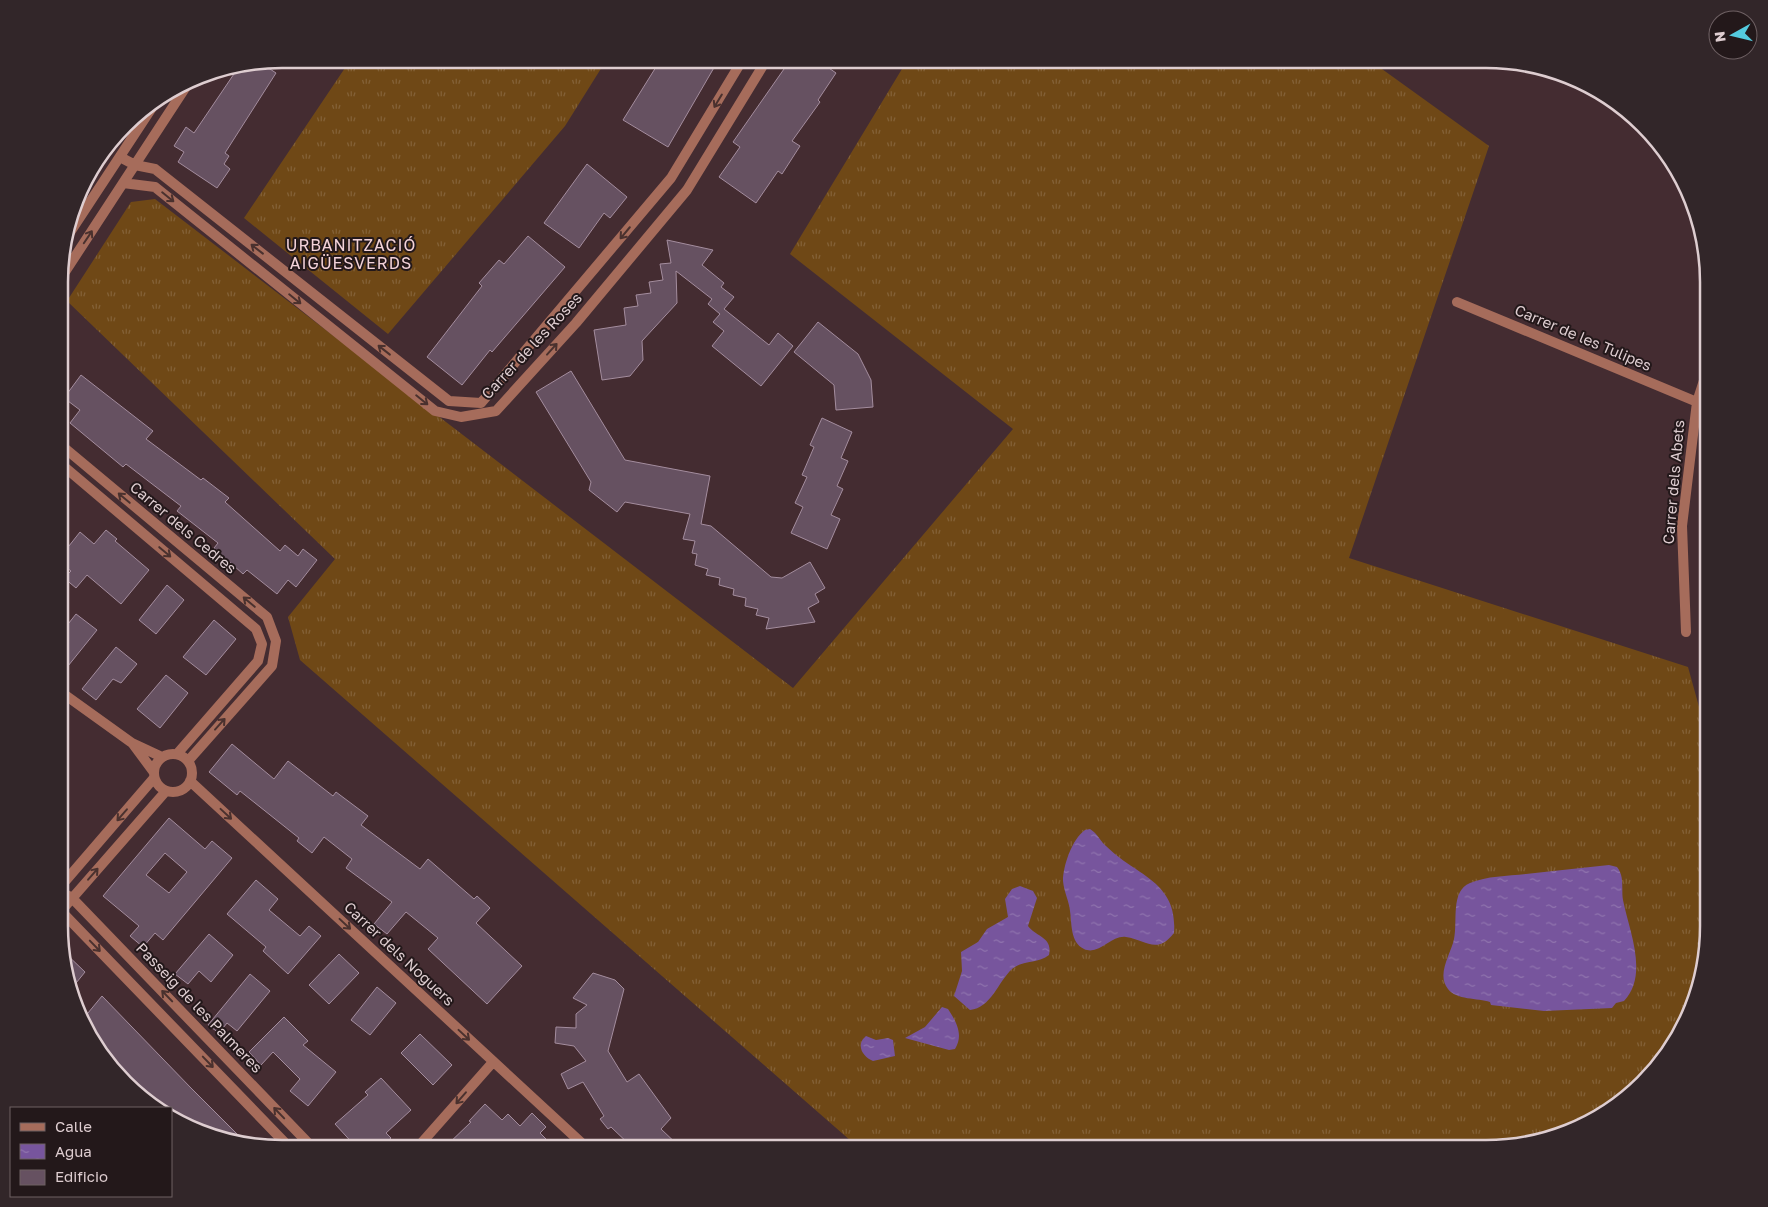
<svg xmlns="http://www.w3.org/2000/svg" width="1768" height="1207" viewBox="0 0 1768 1207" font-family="'Golos Text',sans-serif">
	<defs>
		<pattern id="grass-tufts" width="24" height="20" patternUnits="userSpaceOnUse" patternTransform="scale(1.25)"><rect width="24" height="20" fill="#6f4816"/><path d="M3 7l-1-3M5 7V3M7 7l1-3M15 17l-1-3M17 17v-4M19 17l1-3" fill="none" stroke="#836137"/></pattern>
		<pattern id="water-ripples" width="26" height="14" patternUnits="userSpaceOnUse" patternTransform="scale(1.25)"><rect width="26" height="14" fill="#77559d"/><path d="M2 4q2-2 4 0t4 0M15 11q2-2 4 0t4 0" fill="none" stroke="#9074ae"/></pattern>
	</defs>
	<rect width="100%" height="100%" fill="#442c31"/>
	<path fill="url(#grass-tufts)" d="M351,59H607L565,126L388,334L244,218Z
		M908,59H1368L1489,146L1349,558L1688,667L1709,743V933L1696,1000L1663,1061L1585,1125L1486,1148H859L300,660L288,617L335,559L67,301L131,202L155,199L793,688L1013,429L790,254Z"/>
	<path fill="url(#water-ripples)" d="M1090,829C1098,834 1100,841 1106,846C1136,876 1178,881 1174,933C1157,955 1146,940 1126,937C1111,935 1099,956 1084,949C1070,942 1072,924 1070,911C1069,901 1064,892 1063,881C1063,866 1072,839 1085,830Z
		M1609,865L1617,867C1625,877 1621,889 1623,900C1629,931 1649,974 1624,1001L1616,1003L1612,1008L1544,1011L1491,1005L1490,1002C1478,998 1456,1000 1448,989C1436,974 1451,954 1454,939C1458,922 1450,891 1470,883C1487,876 1507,876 1526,874C1553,871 1581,868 1609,865Z
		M1020,886L1033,891L1037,898L1028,926C1036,937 1053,937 1049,955C1038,964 1022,960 1012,969C998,982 991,1008 970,1010L954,996L962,971L961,952L978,942L987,929L1008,917L1005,899L1012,889Z
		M942,1007L948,1009C956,1021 964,1035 955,1049L949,1050L905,1038L925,1027Z
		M866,1036L876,1040L888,1038L893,1040L895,1056L873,1061C864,1057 857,1048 863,1039Z"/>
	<path fill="#665161" stroke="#a48d9e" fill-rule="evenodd" d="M661,59H719L668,147L623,120Z
		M791,59H831L826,66L836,73L818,100L820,102L792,141L800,146L782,174L778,171L756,203L719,177L740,147L733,142Z
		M261,63L276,73L225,153L229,156L224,164L230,169L217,188L178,162L184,152L174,146L186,127L194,133L238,68Z
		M587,164L627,197L610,218L604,213L579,248L544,223Z
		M528,236L565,267L492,352L490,350L462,385L427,357L482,286L479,283L499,260L504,264Z
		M667,240L713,250L702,265L724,283L721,287L734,297L724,309L769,345L778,333L793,346L761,386L712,346L724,331L713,322L720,314L708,304L712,299L676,271L677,303L642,341L643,360L630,376L602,380L594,330L626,325L624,308L638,306L636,295L651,293L649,282L663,280L660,264L671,263Z
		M818,322L858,354L871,380L873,407L836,410L834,385L794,352Z
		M571,371L625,460L710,476L701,524L711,526L771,577L782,578L810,562L825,588L815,594L819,602L808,608L815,622L766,629L769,618L756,615L758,609L745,606L746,598L733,595L734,589L719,585L720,578L706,575L708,569L695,565L697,554L692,553L695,541L683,539L690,514L625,502L617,512L589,490L591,482L536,392Z
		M81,375L153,431L146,439L201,480L203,478L229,498L225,502L280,551L285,545L298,556L303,549L317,560L296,587L288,580L277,594L247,570L243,574L214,548L218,543L177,511L181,506L126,464L123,467L70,423L80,410L64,398Z
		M822,418L852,432L841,458L848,461L837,486L843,489L831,515L840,519L827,549L791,533L803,507L795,503L807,477L802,475L814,447L810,445Z
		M106,530L117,539L115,541L149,570L121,604L87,575L76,588L64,578L71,571L61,563V556L80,532L94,544Z
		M167,585L184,600L156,634L139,620Z
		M76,614L97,630L68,666L61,661V633Z
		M214,620L236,639L206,675L183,657Z
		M116,647L137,664L121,683L113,679L96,700L82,689Z
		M166,675L188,693L160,728L137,709Z
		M232,744L274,779L288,761L333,796L336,792L368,816L361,825L420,869L428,859L474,899L477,896L490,908L476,923L522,966L487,1004L428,949L438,938L406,912L387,934L374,924L392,902L346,868L352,859L324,837L312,853L297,841L299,838L240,791L237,795L209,772Z
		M169,818L205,849L212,841L232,858L163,940L155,933L143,947L130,936L139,926L103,896ZM165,853L187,872L169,893L146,875Z
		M256,880L278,899L269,910L300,936L309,926L321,936L288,974L263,951L266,947L227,914Z
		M209,934L233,955L211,982L199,971L188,984L175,974Z
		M61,949L85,972L72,988L61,954Z
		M339,954L359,973L329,1004L309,985Z
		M593,973L615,980L624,989L608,1051L627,1082L639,1074L671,1118L661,1129L681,1148H633L611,1127L608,1129L600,1119L604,1116L583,1082L568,1089L561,1074L586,1061L574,1046L555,1043L556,1027L576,1028V1014L587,1005L573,998Z
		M250,974L270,991L237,1031L227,1023L219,1033L208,1025Z
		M377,987L396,1003L370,1035L351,1020Z
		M102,996L191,1088L247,1144L210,1136L171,1116V1108H158L107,1057L89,1036L83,1019Z
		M284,1017L308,1041L303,1045L336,1072L308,1106L290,1091L300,1079L273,1052L261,1065L249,1052Z
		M420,1034L452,1065L433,1085L401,1053Z
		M381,1078L411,1110L386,1133L391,1138L380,1148H357L335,1124L368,1095L365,1092Z
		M485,1104L502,1120L508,1114L520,1126L532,1113L546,1127L540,1133L555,1148H444L471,1122L469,1121Z"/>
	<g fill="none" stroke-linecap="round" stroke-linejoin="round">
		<path stroke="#a66c5b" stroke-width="10" d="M120,157L135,165L155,169L449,401L481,403L671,178L743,59
			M123,183L155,187L435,411L461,417L496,411L576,323L687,190L767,59
			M65,240L157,100
			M61,278L191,79
			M1457,302L1697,402
			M61,445L267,617L276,641L272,666L188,761
			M61,464L256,629L262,644L258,661L177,754
			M1686,632L1682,526L1697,402L1709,365
			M61,692L132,743L162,757
			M133,744L153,771
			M154 773a19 19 0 1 1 38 0a19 19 0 1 1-38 0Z
			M190,781L587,1148
			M61,886L154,778
			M61,892L72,898L313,1148
			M61,911L290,1148
			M61,911L166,791
			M417,1148L493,1062"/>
	</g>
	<defs><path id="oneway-shaft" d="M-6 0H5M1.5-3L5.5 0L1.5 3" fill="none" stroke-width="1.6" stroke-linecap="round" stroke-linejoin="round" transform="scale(1.25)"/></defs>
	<g stroke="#4a312e">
		<use href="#oneway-shaft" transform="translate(718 101) rotate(121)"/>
		<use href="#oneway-shaft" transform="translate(168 197) rotate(39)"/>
		<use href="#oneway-shaft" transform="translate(625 233) rotate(130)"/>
		<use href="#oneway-shaft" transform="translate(88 237) rotate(-56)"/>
		<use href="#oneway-shaft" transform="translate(257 249) rotate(-142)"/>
		<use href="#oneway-shaft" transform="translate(295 299) rotate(39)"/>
		<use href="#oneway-shaft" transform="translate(552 349) rotate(-48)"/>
		<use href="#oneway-shaft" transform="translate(384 350) rotate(-142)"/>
		<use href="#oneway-shaft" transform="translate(422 400) rotate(39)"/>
		<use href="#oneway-shaft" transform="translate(124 498) rotate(-140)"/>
		<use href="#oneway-shaft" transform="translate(165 552) rotate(40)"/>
		<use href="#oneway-shaft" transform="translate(249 602) rotate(-140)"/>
		<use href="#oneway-shaft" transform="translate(220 724) rotate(-48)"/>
		<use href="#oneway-shaft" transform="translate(226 814) rotate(43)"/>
		<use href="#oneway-shaft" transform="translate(122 815) rotate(131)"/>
		<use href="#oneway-shaft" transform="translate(93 874) rotate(-49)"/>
		<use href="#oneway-shaft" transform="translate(345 924) rotate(43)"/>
		<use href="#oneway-shaft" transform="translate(95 946) rotate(46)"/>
		<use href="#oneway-shaft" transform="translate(167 996) rotate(-134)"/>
		<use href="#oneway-shaft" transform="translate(464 1035) rotate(43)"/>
		<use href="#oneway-shaft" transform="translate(208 1062) rotate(46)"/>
		<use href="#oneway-shaft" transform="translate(461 1098) rotate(131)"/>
		<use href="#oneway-shaft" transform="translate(279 1113) rotate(-134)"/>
	</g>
	<g text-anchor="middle" stroke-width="4" stroke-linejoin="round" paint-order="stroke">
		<g font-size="15" fill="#decdd0" stroke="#23181a">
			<text transform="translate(1583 338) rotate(23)" y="5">Carrer de les Tulipes</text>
			<text transform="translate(532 346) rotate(-47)" y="5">Carrer de les Roses</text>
			<text transform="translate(1674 482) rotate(-85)" y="5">Carrer dels Abets</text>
			<text transform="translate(183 528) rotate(40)" y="5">Carrer dels Cedres</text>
			<text transform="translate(399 954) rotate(43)" y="5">Carrer dels Noguers</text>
			<text transform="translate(199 1008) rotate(46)" y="5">Passeig de les Palmeres</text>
		</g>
		<g font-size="16" letter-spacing="1" fill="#f4d3d9" stroke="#23181a">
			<text x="351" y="251">URBANITZACIÓ<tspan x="351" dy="18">AIGÜESVERDS</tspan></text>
		</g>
	</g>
	<path d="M0 0H1768V1207H0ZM282 68H1486A214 214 0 0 1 1700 282V926A214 214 0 0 1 1486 1140H282A214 214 0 0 1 68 926V282A214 214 0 0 1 282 68Z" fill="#322629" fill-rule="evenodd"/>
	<path fill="none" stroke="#decdd0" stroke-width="2.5" d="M282 68H1486A214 214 0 0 1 1700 282V926A214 214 0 0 1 1486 1140H282A214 214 0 0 1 68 926V282A214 214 0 0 1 282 68Z"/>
	<rect x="10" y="1107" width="162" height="90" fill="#23181a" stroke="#6e6063"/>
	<rect x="20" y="1123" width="25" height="8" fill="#a66c5b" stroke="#6e6063"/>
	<text x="55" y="1132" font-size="15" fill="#decdd0">Calle</text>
	<rect x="20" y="1144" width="25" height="15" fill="url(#water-ripples)" stroke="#6e6063"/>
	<text x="55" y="1157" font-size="15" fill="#decdd0">Agua</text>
	<rect x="20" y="1170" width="25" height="15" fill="#665161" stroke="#6e6063"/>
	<text x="55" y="1182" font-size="15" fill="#decdd0">Edificio</text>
	<g transform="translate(1733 35) rotate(262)"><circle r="24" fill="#23181a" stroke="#6e6063"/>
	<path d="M0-4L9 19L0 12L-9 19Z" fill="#54cade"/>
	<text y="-8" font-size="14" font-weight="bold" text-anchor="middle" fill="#decdd0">N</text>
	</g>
</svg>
